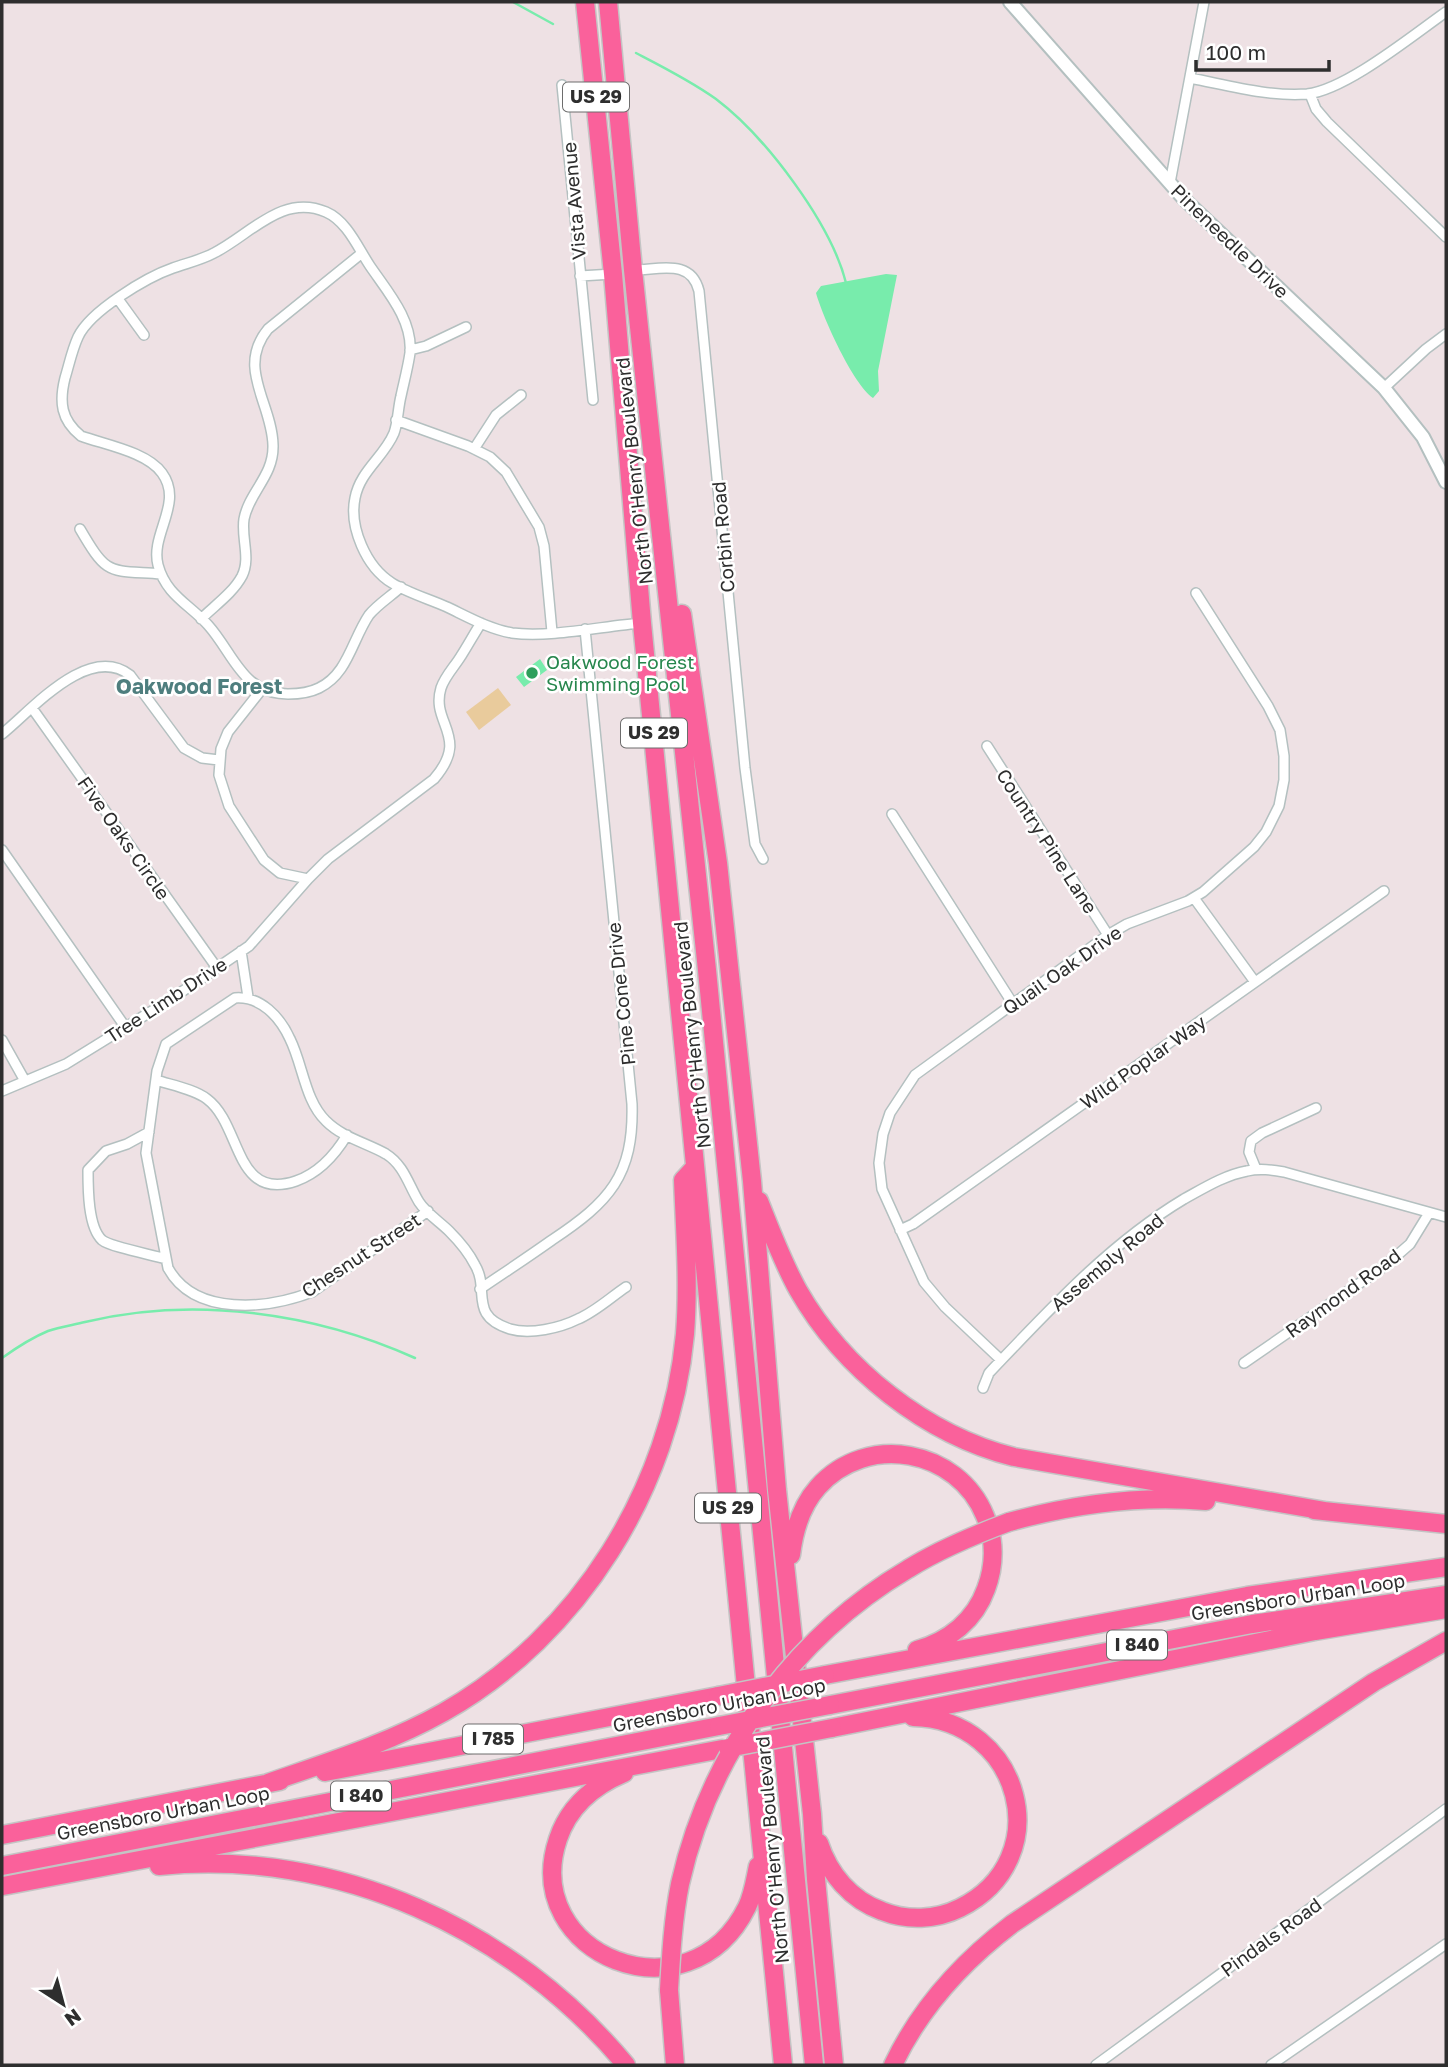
<svg xmlns="http://www.w3.org/2000/svg" width="1448" height="2067" viewBox="0 0 1448 2067" font-family="'Golos Text',sans-serif">
	<rect width="100%" height="100%" fill="#eee1e4"/>
	<path fill="#e9cb9c" d="M498,688L511,705L479,730L466,712Z"/>
	<path fill="#78ecac" d="M886,274L897,275L878,371L879,391L873,398C853,384 823,318 816,293L821,286Z
		M540,659L547,670L524,687L516,677Z"/>
	<g fill="none" stroke-linecap="round" stroke-linejoin="round">
		<path stroke="#78ecac" stroke-width="2.5" d="M513,2L553,24
			M636,53C663,67 691,81 716,99C765,136 831,223 846,283
			M2,1358C16,1348 31,1338 48,1331C59,1327 73,1325 85,1322C193,1296 313,1312 415,1358"/>
		<defs>
			<path id="street" d="M1190,78C1227,85 1269,97 1307,94C1346,90 1413,35 1446,12
				M562,85L593,400
				M1310,94L1316,109L1327,122L1446,237
				M1170,183L1204,2
				M633,270C659,270 691,258 699,291L745,768L755,844L763,859
				M580,276L613,274
				M118,299L144,335
				M410,350L426,346L466,327
				M1384,388L1426,349L1446,334
				M396,420L468,446L490,457L506,472L539,527L544,546L552,632
				M474,449L496,415L521,395
				M80,529C108,577 108,570 161,574
				M401,587C391,596 377,605 369,615C352,640 348,674 319,688C309,693 299,694 288,694C242,694 234,654 208,625C189,604 166,595 158,565C150,534 184,503 162,473C147,452 106,445 81,436C61,420 59,402 65,378C69,365 72,350 78,337C90,311 147,277 173,268C187,263 201,260 214,253C250,235 282,193 326,212C347,221 358,248 370,266C387,291 413,320 410,353C408,367 404,382 401,396C398,408 398,422 394,433C384,457 360,471 355,498C349,527 366,567 392,583C408,593 429,599 447,607C468,617 489,629 512,633C550,638 603,626 642,623
				M201,619C214,606 233,593 242,576C251,558 241,538 244,519C249,492 274,476 273,445C272,403 236,368 268,329L362,253
				M262,689L228,732L221,749L219,775L229,806L264,860L280,873L308,879L328,859L434,779C471,736 430,724 441,688C445,676 455,666 461,656C468,645 474,634 481,623
				M32,708L217,968
				M2,734C32,710 88,643 130,675L184,748L202,758L219,760
				M987,746L1108,935
				M892,814L1013,1004
				M2,850L126,1028
				M1194,898L1255,982
				M241,951L248,997
				M2,1040L25,1081
				M156,1080C171,1085 194,1089 207,1099C242,1125 234,1202 296,1181C319,1173 335,1155 347,1135
				M2,1091L66,1064L168,1001L217,968L249,946L308,879
				M149,1132L127,1144L106,1151L88,1170C88,1189 88,1227 102,1240C110,1247 154,1255 166,1259
				M1256,1169L1249,1152L1251,1141L1262,1133L1316,1108
				M428,1211L312,1292C268,1309 195,1317 168,1268L146,1153L157,1071L166,1044L235,998C261,996 280,1017 290,1039C303,1065 305,1101 326,1121C343,1138 367,1143 386,1154C404,1165 409,1186 419,1202C426,1213 440,1222 449,1231C459,1241 469,1253 475,1265C490,1290 468,1316 510,1329C530,1335 560,1328 578,1319C595,1312 611,1297 626,1287
				M900,1230L913,1224L1384,891
				M480,1289C504,1273 528,1257 552,1240C609,1202 634,1176 632,1104L585,629
				M1001,1360L945,1307L924,1282L882,1189L879,1163L883,1134L890,1113L915,1075L1108,935L1127,924L1188,901L1203,892L1254,847L1266,832L1279,806L1284,780V756L1280,730L1268,706L1196,593
				M1244,1363L1386,1265L1410,1244L1429,1213
				M983,1388L989,1373C1049,1310 1109,1244 1184,1199C1204,1188 1225,1175 1247,1171C1260,1168 1272,1170 1284,1172L1446,1217
				M1096,2065L1446,1809
				M1271,2065L1446,1944"/>
			<path id="secondary" d="M1010,2L1184,199L1384,388L1423,437L1446,482"/>
			<path id="highway" d="M585,2L613,274L642,623L783,2065
				M608,2L633,270L707,970L814,2065
				M682,614L718,863L752,1181L777,1490L812,1814L816,1879L834,2065
				M759,1201C771,1231 782,1261 798,1290C843,1369 926,1435 1014,1457L1325,1511
				M1314,1510L1446,1524
				M1009,1522C1074,1504 1138,1495 1206,1501
				M791,1555C794,1530 801,1506 818,1487C867,1432 958,1449 985,1516C995,1539 995,1565 986,1589C975,1620 949,1641 917,1650
				M825,1675L1247,1596L1446,1567
				M830,1705L1252,1624L1446,1595
				M832,1728L1315,1631L1446,1609
				M325,1772L718,1696
				M624,1773C593,1786 569,1806 558,1839C519,1955 689,2024 747,1907C753,1895 755,1880 758,1866
				M268,1783C328,1762 389,1743 444,1712C580,1635 671,1487 685,1334C689,1283 685,1231 683,1180L695,1167
				M2,1835L280,1781
				M819,1843C829,1874 851,1900 882,1911C907,1921 936,1920 960,1908C1059,1859 1021,1719 913,1717
				M2,1866L719,1726
				M159,1866C337,1848 513,1929 626,2065
				M3,1886L722,1749
				M669,1990L675,2065
				M893,2065C920,2008 962,1962 1012,1924L1374,1682L1446,1641"/>
		</defs>
		<use href="#street" stroke="#b4c0c0" stroke-width="12"/>
		<use href="#secondary" stroke="#b4c0c0" stroke-width="16"/>
		<use href="#highway" stroke="#c4c4c4" stroke-width="21"/>
		<use href="#street" stroke="#fff" stroke-width="9"/>
		<use href="#secondary" stroke="#fff" stroke-width="12"/>
		<use href="#highway" stroke="#fa619b" stroke-width="18"/>
		<defs>
			<path id="highway-bridge" d="M718,1696L825,1675
				M719,1726L830,1705
				M728,1748L832,1728
				M669,1990C671,1955 673,1919 680,1884C709,1754 793,1637 908,1569C940,1549 974,1535 1009,1522"/>
		</defs>
		<use href="#highway-bridge" stroke="#c4c4c4" stroke-width="21" stroke-linecap="butt"/>
		<use href="#highway-bridge" stroke="#fa619b" stroke-width="18"/>
	</g>
	<circle fill="#2e9e5b" stroke="#fff" stroke-width="2.5" cx="532" cy="673" r="7"/>
	<g text-anchor="middle" stroke-width="5" stroke-linejoin="round" paint-order="stroke">
		<g fill="#fff" stroke="#6d6d6d" stroke-width="2">
			<rect x="563" y="82.5" width="66" height="29" rx="5"/>
			<rect x="621" y="718.5" width="66" height="29" rx="5"/>
			<rect x="695" y="1493.5" width="66" height="29" rx="5"/>
			<rect x="1107" y="1630.5" width="60" height="29" rx="5"/>
			<rect x="463" y="1724.5" width="60" height="29" rx="5"/>
			<rect x="331" y="1781.5" width="60" height="29" rx="5"/>
		</g>
		<g font-size="18" font-weight="bold" fill="#2e2e2e">
			<text x="596" y="103">US 29</text>
			<text x="654" y="739">US 29</text>
			<text x="728" y="1514">US 29</text>
			<text x="1137" y="1651">I 840</text>
			<text x="493" y="1745">I 785</text>
			<text x="361" y="1802">I 840</text>
		</g>
		<g font-size="19" fill="#2e2e2e" stroke="#fff">
			<text transform="translate(574 201) rotate(-95)" y="7">Vista Avenue</text>
			<text transform="translate(1230 241) rotate(44)" y="7">Pineneedle Drive</text>
			<text transform="translate(634 471) rotate(-96)" y="7">North O'Henry Boulevard</text>
			<text transform="translate(723 537) rotate(-95)" y="7">Corbin Road</text>
			<text transform="translate(124 838) rotate(55)" y="7">Five Oaks Circle</text>
			<text transform="translate(1047 841) rotate(57)" y="7">Country Pine Lane</text>
			<text transform="translate(1062 970) rotate(-35)" y="7">Quail Oak Drive</text>
			<text transform="translate(621 994) rotate(-96)" y="7">Pine Cone Drive</text>
			<text transform="translate(166 1000) rotate(-33)" y="7">Tree Limb Drive</text>
			<text transform="translate(692 1035) rotate(-96)" y="7">North O'Henry Boulevard</text>
			<text transform="translate(1143 1062) rotate(-35)" y="7">Wild Poplar Way</text>
			<text transform="translate(361 1255) rotate(-33)" y="7">Chesnut Street</text>
			<text transform="translate(1107 1262) rotate(-40)" y="7">Assembly Road</text>
			<text transform="translate(1343 1293) rotate(-36)" y="7">Raymond Road</text>
			<text transform="translate(1298 1597) rotate(-9)" y="7">Greensboro Urban Loop</text>
			<text transform="translate(719 1705) rotate(-11)" y="7">Greensboro Urban Loop</text>
			<text transform="translate(163 1813) rotate(-11)" y="7">Greensboro Urban Loop</text>
			<text transform="translate(772 1850) rotate(-95)" y="7">North O'Henry Boulevard</text>
			<text transform="translate(1271 1937) rotate(-36)" y="7">Pindals Road</text>
		</g>
		<g font-size="19" fill="#27864d" stroke="#fff" text-anchor="start">
			<text x="546" y="669">Oakwood Forest<tspan x="546" dy="22">Swimming Pool</tspan></text>
		</g>
		<g font-size="21" font-weight="bold" fill="#4e7e7e" stroke="#fff">
			<text x="199" y="694">Oakwood Forest</text>
		</g>
	</g>
	<rect width="1448" height="2067" fill="none" stroke="#2e2e2e" stroke-width="7"/>
	<g transform="translate(63 2004) rotate(144)" stroke="#ffffff" stroke-width="5" paint-order="stroke">
	<path d="M0-5L12 26L0 18L-12 26Z" fill="#2e2e2e"/>
	<text y="-10" font-size="19" font-weight="bold" text-anchor="middle" fill="#2e2e2e">N</text>
	</g>
	<path d="M1196 60v10h133v-10" fill="none" stroke="#2e2e2e" stroke-width="3.5"/>
	<text x="1206" y="60" font-size="21" fill="#2e2e2e" stroke="#ffffff" stroke-width="5" paint-order="stroke">100 m</text>
</svg>
